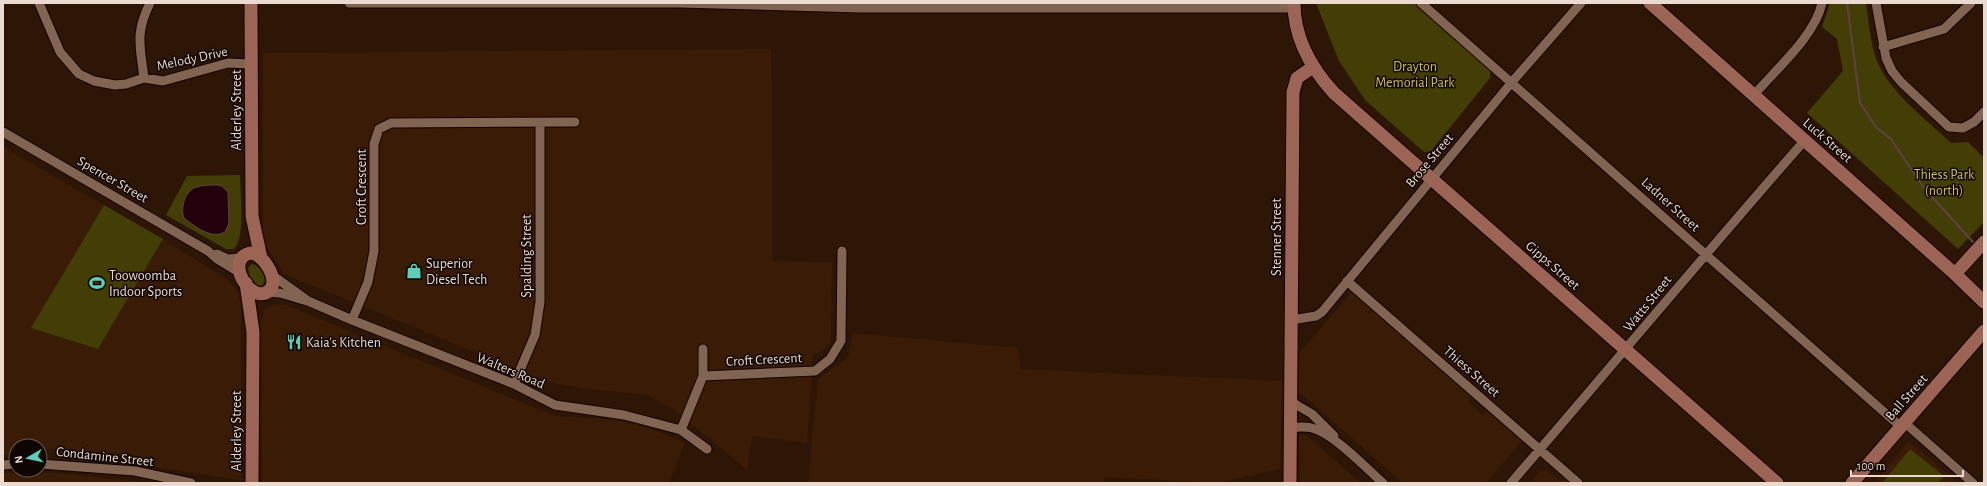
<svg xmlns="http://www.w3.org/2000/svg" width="1987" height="486" viewBox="0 0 1987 486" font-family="'Alegreya Sans',sans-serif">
	<rect width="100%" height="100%" fill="#2e1606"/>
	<path fill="#391b06" d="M771,49L773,261L832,262L831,341L823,351L813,355L807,443L752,436L747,470L673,409L646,395L589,389L548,382L284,274L263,241V53Z
		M3,147L104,205L32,328L98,349L163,239L226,279L236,288L241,303V480L134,464L128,454L45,449L42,455H40V446H16V455H3Z
		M1352,292L1471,396L1468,401L1483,415L1487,411L1522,441L1486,483H1403L1298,391L1300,352Z
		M274,304L286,305L555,416L615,420L646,427L685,443L669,483H262L261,321L264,310Z
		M853,333L1018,348L1020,369L1282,381L1280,469L1218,483L1104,477V483H808L818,379L848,357Z
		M1305,434L1361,483H1300L1299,436Z
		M1909,441L1959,483H1874Z
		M1541,470H1547L1561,481L1564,478L1570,483H1530Z
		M3,473H57L148,483H3Z"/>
	<path fill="#423e06" d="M1316,3H1415L1490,70V78L1431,151L1424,152L1365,100L1339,61Z
		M1830,3H1866C1869,22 1870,43 1877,61C1891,94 1925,118 1951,143L1968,142L1984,158V222L1958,249L1807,113L1843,71L1837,39L1822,27Z
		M240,175C240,193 246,236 234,249H226L166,215L187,176Z
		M104,205L163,239L98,349L31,328Z
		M252,264C260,266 264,274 265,281L262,286L257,285L250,276L248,268Z
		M1910,449L1944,476L1938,483L1883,482Z"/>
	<path fill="#23010c" stroke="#5f4247" d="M217,185L222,186L228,192L229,223L225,232C212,240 194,226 184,218C180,208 185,190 197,187C203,185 210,185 217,185Z"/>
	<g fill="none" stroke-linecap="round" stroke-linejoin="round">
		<path stroke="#5f4247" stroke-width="2" d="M1847,3L1860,103L1876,127L1891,139L1924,188L1973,242"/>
		<defs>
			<path id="street" d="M39,3L60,52L79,74L94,81L115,85L126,84L144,78L163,81L228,63L251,64
				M349,3H679L860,8H1294
				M1421,3L1901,427
				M1876,3L1886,58L1892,71L1901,82L1949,127L1963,128L1974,122L1984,112
				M1883,47L1944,29L1971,3
				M144,78C140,46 135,33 150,3
				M1754,95C1776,69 1815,36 1822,3
				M3,132L208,251L217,259L240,273
				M217,254L228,259L241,258
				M272,275L308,301L352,320L514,384L555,405L624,415L681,430L707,449
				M1347,281L1578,483
				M267,293C281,290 294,299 308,301
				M352,320L368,282L374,251V144L379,129L391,123L575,122
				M1291,320L1316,316L1322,312L1512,82L1581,3
				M703,376L815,371L830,359L841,341L842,251
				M514,384L535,335L540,302V123
				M1290,401L1312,414L1334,436
				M1905,423L1973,483
				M1290,428C1297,427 1304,426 1312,428C1333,433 1366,468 1383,483
				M681,430L703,376V349
				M40,464L135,471L191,483
				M3,465L16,464
				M1511,483C1609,369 1706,253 1805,140"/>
			<path id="secondary" d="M251,3L252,216L261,258
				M1294,3C1294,37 1311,68 1334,93L1777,483
				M1650,3L1955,274L1984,302
				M250,253C263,254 276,275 272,287C256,312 221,260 250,253Z
				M1955,274L1984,242
				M246,283L253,332L252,483
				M1290,483L1293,92L1297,78L1313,67
				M1852,483L1984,331"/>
		</defs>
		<use href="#street" stroke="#150200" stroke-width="11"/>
		<use href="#secondary" stroke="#150200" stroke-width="15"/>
		<use href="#street" stroke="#816452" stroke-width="9"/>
		<use href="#secondary" stroke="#9c6454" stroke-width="13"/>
	</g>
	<defs>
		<symbol id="shop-bare" viewBox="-9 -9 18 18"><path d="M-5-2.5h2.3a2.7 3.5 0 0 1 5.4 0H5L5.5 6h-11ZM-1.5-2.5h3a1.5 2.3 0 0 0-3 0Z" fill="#5cceba" stroke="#0f0502" stroke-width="2.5" paint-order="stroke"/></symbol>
		<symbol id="stadium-bare" viewBox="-9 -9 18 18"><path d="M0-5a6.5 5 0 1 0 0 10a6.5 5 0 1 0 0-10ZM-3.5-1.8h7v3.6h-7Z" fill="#5cceba" stroke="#0f0502" stroke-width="2.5" paint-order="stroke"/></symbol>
		<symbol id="restaurant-bare" viewBox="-9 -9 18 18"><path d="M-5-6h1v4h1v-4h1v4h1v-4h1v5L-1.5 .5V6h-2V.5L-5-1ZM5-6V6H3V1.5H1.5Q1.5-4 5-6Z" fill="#5cceba" stroke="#0f0502" stroke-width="2.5" paint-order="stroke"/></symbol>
	</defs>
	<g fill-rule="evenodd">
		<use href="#shop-bare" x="403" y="260" width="22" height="22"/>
		<use href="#stadium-bare" x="86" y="272" width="22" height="22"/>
		<use href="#restaurant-bare" x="283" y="331" width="22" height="22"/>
	</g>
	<g text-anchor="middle" stroke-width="3" stroke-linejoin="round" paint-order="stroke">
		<g font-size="14" fill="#ebdad0" stroke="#0f0502">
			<text transform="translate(192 58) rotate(-12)" y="5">Melody Drive</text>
			<text transform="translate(236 110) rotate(-90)" y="5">Alderley Street</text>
			<text transform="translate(1828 140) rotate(41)" y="5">Luck Street</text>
			<text transform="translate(1429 160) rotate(-50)" y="5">Brose Street</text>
			<text transform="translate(113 179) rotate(30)" y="5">Spencer Street</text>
			<text transform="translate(361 187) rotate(-90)" y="5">Croft Crescent</text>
			<text transform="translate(1671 204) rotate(42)" y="5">Ladner Street</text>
			<text transform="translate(1276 237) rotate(-90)" y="5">Stenner Street</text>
			<text transform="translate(526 256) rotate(-90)" y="5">Spalding Street</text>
			<text transform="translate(1553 265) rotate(41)" y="5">Gipps Street</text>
			<text transform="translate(1647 303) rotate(-51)" y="5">Watts Street</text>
			<text transform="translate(764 359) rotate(-3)" y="5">Croft Crescent</text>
			<text transform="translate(511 370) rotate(23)" y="5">Walters Road</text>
			<text transform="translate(1472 371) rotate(41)" y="5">Thiess Street</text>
			<text transform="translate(1906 397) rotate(-49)" y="5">Ball Street</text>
			<text transform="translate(236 431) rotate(-90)" y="5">Alderley Street</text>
			<text transform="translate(105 456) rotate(6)" y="5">Condamine Street</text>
		</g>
		<g font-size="14" fill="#cec351" stroke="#0f0502">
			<text x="1415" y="71">Drayton<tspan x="1415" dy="16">Memorial Park</tspan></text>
			<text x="1944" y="179">Thiess Park<tspan x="1944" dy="16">(north)</tspan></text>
		</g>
		<g font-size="14" fill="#ebdad0" stroke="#0f0502" text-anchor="start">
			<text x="426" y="268">Superior<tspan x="426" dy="16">Diesel Tech</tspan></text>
			<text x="109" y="280">Toowoomba<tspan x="109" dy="16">Indoor Sports</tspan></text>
			<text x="306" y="347">Kaia's Kitchen</text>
		</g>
	</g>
	<rect width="1987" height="486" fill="none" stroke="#ebdad0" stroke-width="8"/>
	<g transform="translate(28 458) rotate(261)"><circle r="19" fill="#0f0502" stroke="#675a54"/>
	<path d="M0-3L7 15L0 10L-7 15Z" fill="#5cceba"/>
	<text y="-6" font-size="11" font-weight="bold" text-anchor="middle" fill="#ebdad0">N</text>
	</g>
	<path d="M1851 470v6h112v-6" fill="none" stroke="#ebdad0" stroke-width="2"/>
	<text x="1857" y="470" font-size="12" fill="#ebdad0" stroke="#0f0502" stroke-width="3" paint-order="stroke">100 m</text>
</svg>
